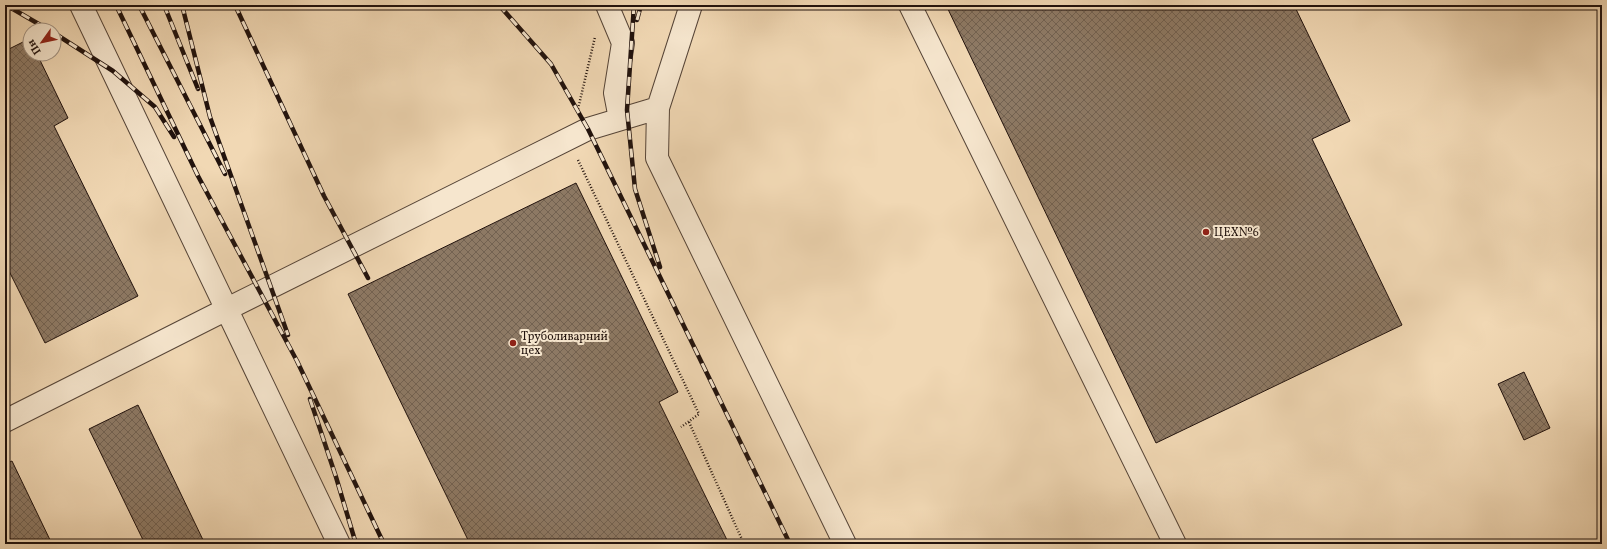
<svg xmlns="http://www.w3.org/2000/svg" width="1607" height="549" viewBox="0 0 1607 549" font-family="Vollkorn,serif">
	<defs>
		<pattern id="building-cross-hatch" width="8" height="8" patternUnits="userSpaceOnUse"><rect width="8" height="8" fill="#8d7964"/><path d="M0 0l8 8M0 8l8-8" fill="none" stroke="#736251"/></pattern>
	</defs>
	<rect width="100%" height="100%" fill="#f1d8b4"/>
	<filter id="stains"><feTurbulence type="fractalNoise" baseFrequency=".005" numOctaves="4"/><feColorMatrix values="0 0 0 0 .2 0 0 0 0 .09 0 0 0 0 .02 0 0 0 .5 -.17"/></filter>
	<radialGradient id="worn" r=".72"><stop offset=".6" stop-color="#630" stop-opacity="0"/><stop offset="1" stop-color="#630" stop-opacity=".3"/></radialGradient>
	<path fill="url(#building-cross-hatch)" stroke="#21120d" d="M946,5H1294L1350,121L1312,139L1402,325L1156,443Z
		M29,39L30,54H37L68,118L54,126L138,296L45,343L5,263V51Z
		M576,183L678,392L659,402L729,544H470L348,294Z
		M1524,372L1550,428L1524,440L1498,384Z
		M138,405L205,544H145L89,429Z
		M12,461L52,544H5V464Z"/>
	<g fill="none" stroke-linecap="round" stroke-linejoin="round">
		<defs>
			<path id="minor" d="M81,5L339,544
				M607,5L623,43L615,93L620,119
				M691,5L658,108L657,158L845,544
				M910,5L1175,544
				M5,421L227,309L588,129L658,108"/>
		</defs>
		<use href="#minor" stroke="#554437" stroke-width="24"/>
		<path stroke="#21120d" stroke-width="2.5" stroke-dasharray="1 2" stroke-linecap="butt" d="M578,109L595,37
			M578,160L699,414L681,427
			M689,422L744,544"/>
		<use href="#minor" stroke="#f6e6ce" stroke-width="22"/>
		<defs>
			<path id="rail" d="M6,5L49,30
				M116,5L198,176L297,361L384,544
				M139,5L225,174
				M164,5L198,89
				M182,5L210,117L288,335
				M235,5L324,196L368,278
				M499,5L551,64L588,129L790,544
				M634,5L627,110L635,189L660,267
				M637,20L641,5
				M54,33L113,71L155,107L174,137
				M310,399L336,477L356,544"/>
		</defs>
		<use href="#rail" stroke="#21120d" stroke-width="4.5"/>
		<use href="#rail" stroke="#f6e6ce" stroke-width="3" stroke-dasharray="9" stroke-linecap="butt"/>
	</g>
	<g fill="#8f2418" stroke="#f6e6ce" stroke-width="1.5">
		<circle cx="1206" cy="232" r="4"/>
		<circle cx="513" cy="343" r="4"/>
	</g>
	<g text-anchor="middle" stroke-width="4" stroke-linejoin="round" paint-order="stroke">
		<g font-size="12" fill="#21120d" stroke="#f6e6ce" text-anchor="start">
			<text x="1214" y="236">ЦЕХ№6</text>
			<text x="521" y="340">Труболиварний<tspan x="521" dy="14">цех</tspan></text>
		</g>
	</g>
	<rect width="1607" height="549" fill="none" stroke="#f1d8b4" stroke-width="20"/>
	<rect x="6" y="6" width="1595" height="537" fill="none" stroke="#21120d" stroke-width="2"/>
	<rect x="10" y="10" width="1587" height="529" fill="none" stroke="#21120d"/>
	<g transform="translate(42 42) rotate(237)"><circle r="19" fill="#f6e6ce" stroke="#a19181"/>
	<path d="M0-3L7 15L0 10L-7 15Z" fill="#8f2418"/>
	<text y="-6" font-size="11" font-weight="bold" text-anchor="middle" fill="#21120d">Пн</text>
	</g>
	<rect width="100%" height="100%" filter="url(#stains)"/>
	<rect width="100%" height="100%" fill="url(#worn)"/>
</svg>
